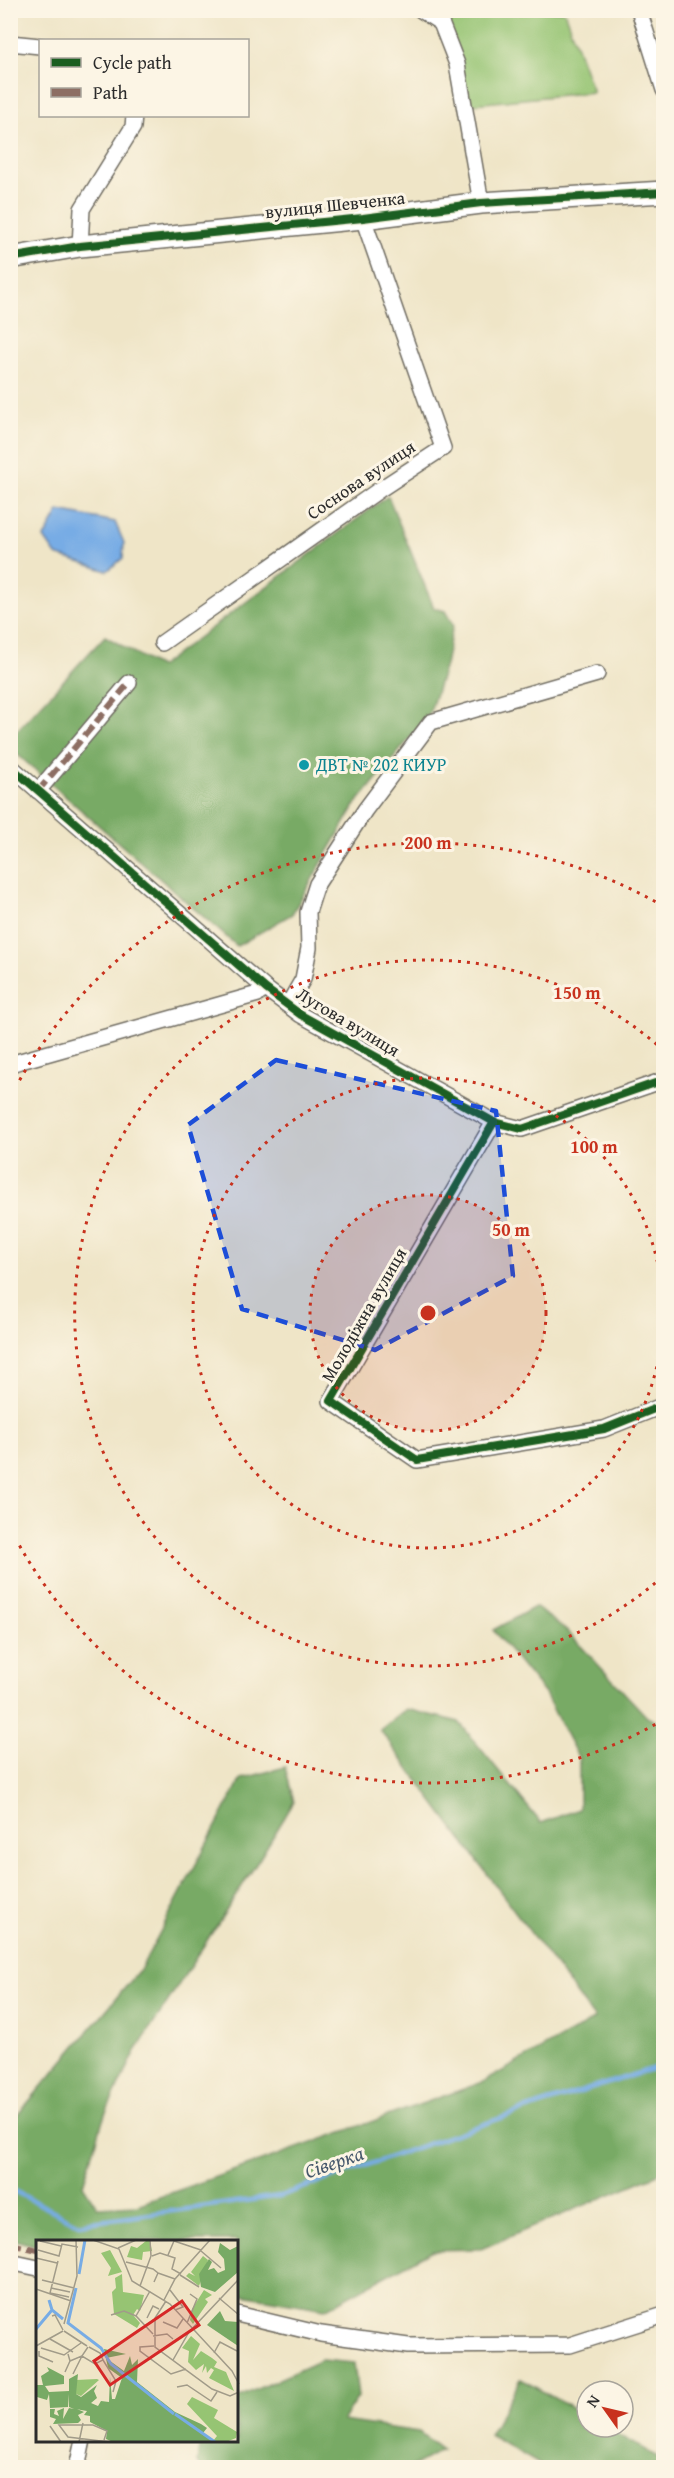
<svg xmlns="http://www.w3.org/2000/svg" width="674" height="2478" viewBox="0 0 674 2478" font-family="'Gentium Book Plus',serif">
	<rect width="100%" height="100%" fill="#fcf5e5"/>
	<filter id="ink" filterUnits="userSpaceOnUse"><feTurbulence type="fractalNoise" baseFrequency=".0167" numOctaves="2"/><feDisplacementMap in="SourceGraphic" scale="12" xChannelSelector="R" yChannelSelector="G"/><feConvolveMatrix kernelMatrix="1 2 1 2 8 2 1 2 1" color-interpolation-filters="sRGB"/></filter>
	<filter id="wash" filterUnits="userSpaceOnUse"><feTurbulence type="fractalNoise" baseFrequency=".008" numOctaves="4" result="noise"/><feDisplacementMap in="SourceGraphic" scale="24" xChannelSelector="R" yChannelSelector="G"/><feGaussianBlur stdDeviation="1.35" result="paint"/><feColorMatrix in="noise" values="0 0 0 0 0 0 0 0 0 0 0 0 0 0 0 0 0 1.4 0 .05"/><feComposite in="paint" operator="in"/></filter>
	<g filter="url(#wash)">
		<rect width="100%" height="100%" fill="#efe5c7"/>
		<path fill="#96c473" stroke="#60784f" stroke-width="1.5" d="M421,11H564L593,92L465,105L441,23Z"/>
		<path fill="#78aa65" stroke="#526a48" stroke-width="1.5" d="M388,496L434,608L445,611L453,625L445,665L429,715L356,804L292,914L237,946L11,749L10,738L105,636L159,667Z
			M535,1607L565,1629L647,1717L663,1725V2172L481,2249L433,2250L325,2309L237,2294V2241H38L37,2246L11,2239V2120L14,2119L140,1970L241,1779L285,1767L294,1802L260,1858L136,2051L105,2114L83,2185L97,2207L137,2205L483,2082L595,2019L380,1730L406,1709L459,1722L541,1823L579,1809V1759L545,1694L493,1630Z
			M321,2360L354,2363L358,2397L342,2421L419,2432L442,2450L411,2467L203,2468L197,2463L200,2441L237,2440V2398Z
			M521,2379L587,2417V2427H605L663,2460V2467H544L489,2435Z"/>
		<path fill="#77ace5" stroke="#516c88" stroke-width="1.5" d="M59,511L115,522L124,543L123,558L107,571L56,555L44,538Z"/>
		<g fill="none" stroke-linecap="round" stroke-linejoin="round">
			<path stroke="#77ace5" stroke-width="4.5" d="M10,2189L79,2224L280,2196L518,2112L664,2065"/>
		</g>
	</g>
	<g filter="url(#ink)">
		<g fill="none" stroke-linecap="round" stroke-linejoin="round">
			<defs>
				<path id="street" d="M421,10L441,23L457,64L481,203
					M639,10L664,90
					M10,43L40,46
					M80,246L82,209L133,127L134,116
					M162,643L379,490L443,448L363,218
					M10,766L266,989L301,1015L494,1122L522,1129L664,1080
					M38,791L129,683
					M288,1005L303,979L309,948L308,912L317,884L365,810L431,722L597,674
					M10,1064L258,994L266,989
					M494,1122L331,1401L417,1460L604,1429L664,1405
					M10,2262L38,2268
					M237,2314L321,2334L408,2346L570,2345L664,2315
					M77,2468L83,2440"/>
				<path id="secondary" d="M10,258L80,246L363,218L481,203L664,192"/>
			</defs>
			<use href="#street" stroke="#706c62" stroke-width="18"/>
			<use href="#secondary" stroke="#706c62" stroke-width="24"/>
			<use href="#street" stroke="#fff" stroke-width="15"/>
			<use href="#secondary" stroke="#fff" stroke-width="21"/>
			<path stroke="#8d6e63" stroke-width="6" stroke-dasharray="12 6" stroke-linecap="butt" d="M38,791L129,683
				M10,2244L38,2250"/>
			<defs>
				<path id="cycleway" d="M10,258L80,246L363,218L481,203L664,192
					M10,766L266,989L301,1015L494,1122L522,1129L664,1080
					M494,1122L331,1401L417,1460L604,1429L664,1405"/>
			</defs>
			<use href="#cycleway" stroke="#fcf5e5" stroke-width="11"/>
			<use href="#cycleway" stroke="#1b5e20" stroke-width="8"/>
		</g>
	</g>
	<path fill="#1d4ed8" fill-opacity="0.2" stroke="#1d4ed8" stroke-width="4.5" stroke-dasharray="12 8" stroke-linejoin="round" d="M276,1060L496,1111L513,1276L375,1350L242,1309L188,1125Z"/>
	<circle cx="428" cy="1313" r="118" fill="#c8321e" fill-opacity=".12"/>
	<g fill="none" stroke="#c8321e" stroke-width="3" stroke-dasharray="3 6">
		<circle cx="428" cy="1313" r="118"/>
		<circle cx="428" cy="1313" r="235"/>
		<path d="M662 1577A353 353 0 1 1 662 1049"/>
		<path d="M663 1720A470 470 0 0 1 11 1530M11 1096A470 470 0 0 1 663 906"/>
	</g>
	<circle fill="#0f9aa8" stroke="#fcf5e5" stroke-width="2" cx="304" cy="765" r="6"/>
	<g text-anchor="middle" stroke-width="6" stroke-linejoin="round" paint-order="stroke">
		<g font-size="18" fill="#2b2b2b" stroke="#fcf5e5">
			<text transform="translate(335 205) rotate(-6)" y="6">вулиця Шевченка</text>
			<text transform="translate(361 480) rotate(-34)" y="6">Соснова вулиця</text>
			<text transform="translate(348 1022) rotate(31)" y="6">Лугова вулиця</text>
			<text transform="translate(364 1315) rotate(-60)" y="6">Молодіжна вулиця</text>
		</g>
		<g font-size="18" fill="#0d838f" stroke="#fcf5e5" text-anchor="start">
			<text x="316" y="771">ДВТ № 202 КИУР</text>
		</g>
		<g font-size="20" font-style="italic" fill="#46586c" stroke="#fcf5e5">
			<text transform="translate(334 2162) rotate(-19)" y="7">Сіверка</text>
		</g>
	</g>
	<g transform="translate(36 2240)">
		<rect width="202" height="202" fill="#efe5c7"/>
		<path d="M110,1H114L116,11L107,12L106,20L91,17L95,6L101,8ZM74,10L86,32L72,36L75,28L65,13ZM167,16L172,20L163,46L150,36L153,33L159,36L155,32ZM86,34L87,52L108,55L104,71L101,69L97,75L104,83L101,88L78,74L76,52L80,48L79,38ZM168,50L176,55L169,59L172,62L157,84L154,80L156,69ZM155,96L164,104L157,120L165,111L176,118L181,122L178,127L190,132L198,151L173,138L178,130L175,128L171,133L170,126L166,133L168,124L160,130L152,122L153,111L146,108ZM40,140L61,139L63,140L45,156L40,154ZM156,157L182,170L178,178L201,192L200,198L190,202L177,201L181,196L151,164Z" fill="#96c473"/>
		<path d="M184,3L194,10L202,6V32L179,52L165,47L163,34L173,19L176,22L172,30L178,28L182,33L189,30L188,19L182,12ZM184,71L189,81L202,82V106L171,85ZM68,109L90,114L70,118L88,131L94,116L96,125L102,119L101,142L139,172L165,184L171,188L167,193L177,202H77L70,199L71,191L54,182V176L48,175L51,171L45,170L41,169L48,172L42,175L45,180L42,183L17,184L20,179L14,177V169H19L18,174L23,176L21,171L28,168L27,179L33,168L38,169L33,167V154L32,167L14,168L13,154L11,160L1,157L0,164V145H7L5,136L13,131L11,127L28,136V144L9,146L13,152L33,151V139L42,134L40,154L45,157L61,145L58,151L61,158L55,163L62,166L65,161L73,162L74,137L76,159H79L86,138L72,128Z" fill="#78aa65"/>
		<path fill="none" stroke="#77ace5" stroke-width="3" d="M43,34L49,0M40,48L32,83L65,108L75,124L138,174M13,60L16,70L27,79M0,89L16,70M139,174L179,202"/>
		<path fill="none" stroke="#a19b89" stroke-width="1.5" d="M57,0L83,9L96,41L134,64L196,131L203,144M4,1L25,6M82,8L100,0M2,10L23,16L26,4L42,7M165,11L185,28M132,15L138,1L165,10M116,16L124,13L139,18L136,29L145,34M0,18L21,23M22,21L14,53L33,57M90,22L117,29L122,33L118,42M122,33L139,39M144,35L163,47M6,40L38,48M104,46L115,16L114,0M15,48L34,52M0,49L35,61M134,50L147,67L139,70M183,58L203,75M128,60L139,39L174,0M130,61L119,78V107L176,149L194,156L203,152M75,75L88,71L100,76L117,94M16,76L19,75L27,90M100,76L114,51M111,78L117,66L123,69M127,82L141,88L147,79M151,83L161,59L154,54M28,84L41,36L40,0M28,91L51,106M117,96L131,94L137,99M14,99L37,112M0,106L27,91M118,106L104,107V111L135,134L150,129M5,108L28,115L45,103M3,111V116L17,122M178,113L184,102L201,111M67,120L80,141L77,152M137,120L153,92L203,39M34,121L46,116L52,107M29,132L34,121L32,114M37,134L46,116L59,124L67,120L64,113L53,107M141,147L151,145L175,161L181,152M14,186L25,202M68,200L71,191L57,185H23L32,197L73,202M43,202L47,183"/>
		<path fill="#d62828" fill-opacity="0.15" stroke="#d62828" stroke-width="3" d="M146,61L163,85L74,145L58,121Z"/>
		<rect width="202" height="202" fill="none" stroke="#2b2b2b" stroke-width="3"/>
	</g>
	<circle cx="428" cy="1313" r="9" fill="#c8321e" stroke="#fcf5e5" stroke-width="3"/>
	<g font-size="18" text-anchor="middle" font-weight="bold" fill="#c8321e" stroke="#fcf5e5" stroke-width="6" stroke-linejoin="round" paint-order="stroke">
		<text x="428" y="849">200 m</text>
		<text x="577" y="999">150 m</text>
		<text x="594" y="1153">100 m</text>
		<text x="511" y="1236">50 m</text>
	</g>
	<rect width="674" height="2478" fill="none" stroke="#fcf5e5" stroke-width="36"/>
	<rect x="39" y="39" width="210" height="78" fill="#fcf5e5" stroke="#a8a49b" stroke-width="1.5"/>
	<rect x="51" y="58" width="30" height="9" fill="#1b5e20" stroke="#a8a49b" stroke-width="1.5"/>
	<text x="93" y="69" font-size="18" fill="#2b2b2b">Cycle path</text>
	<rect x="51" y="88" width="30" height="9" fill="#8d6e63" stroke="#a8a49b" stroke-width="1.5"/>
	<text x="93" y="99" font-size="18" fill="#2b2b2b">Path</text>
	<g transform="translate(605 2409) rotate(304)"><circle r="28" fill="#fcf5e5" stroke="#a8a49b" stroke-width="1.5"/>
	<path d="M0-4.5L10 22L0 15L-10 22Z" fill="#c8321e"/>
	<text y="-9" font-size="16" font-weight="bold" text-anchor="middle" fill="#2b2b2b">N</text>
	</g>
</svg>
